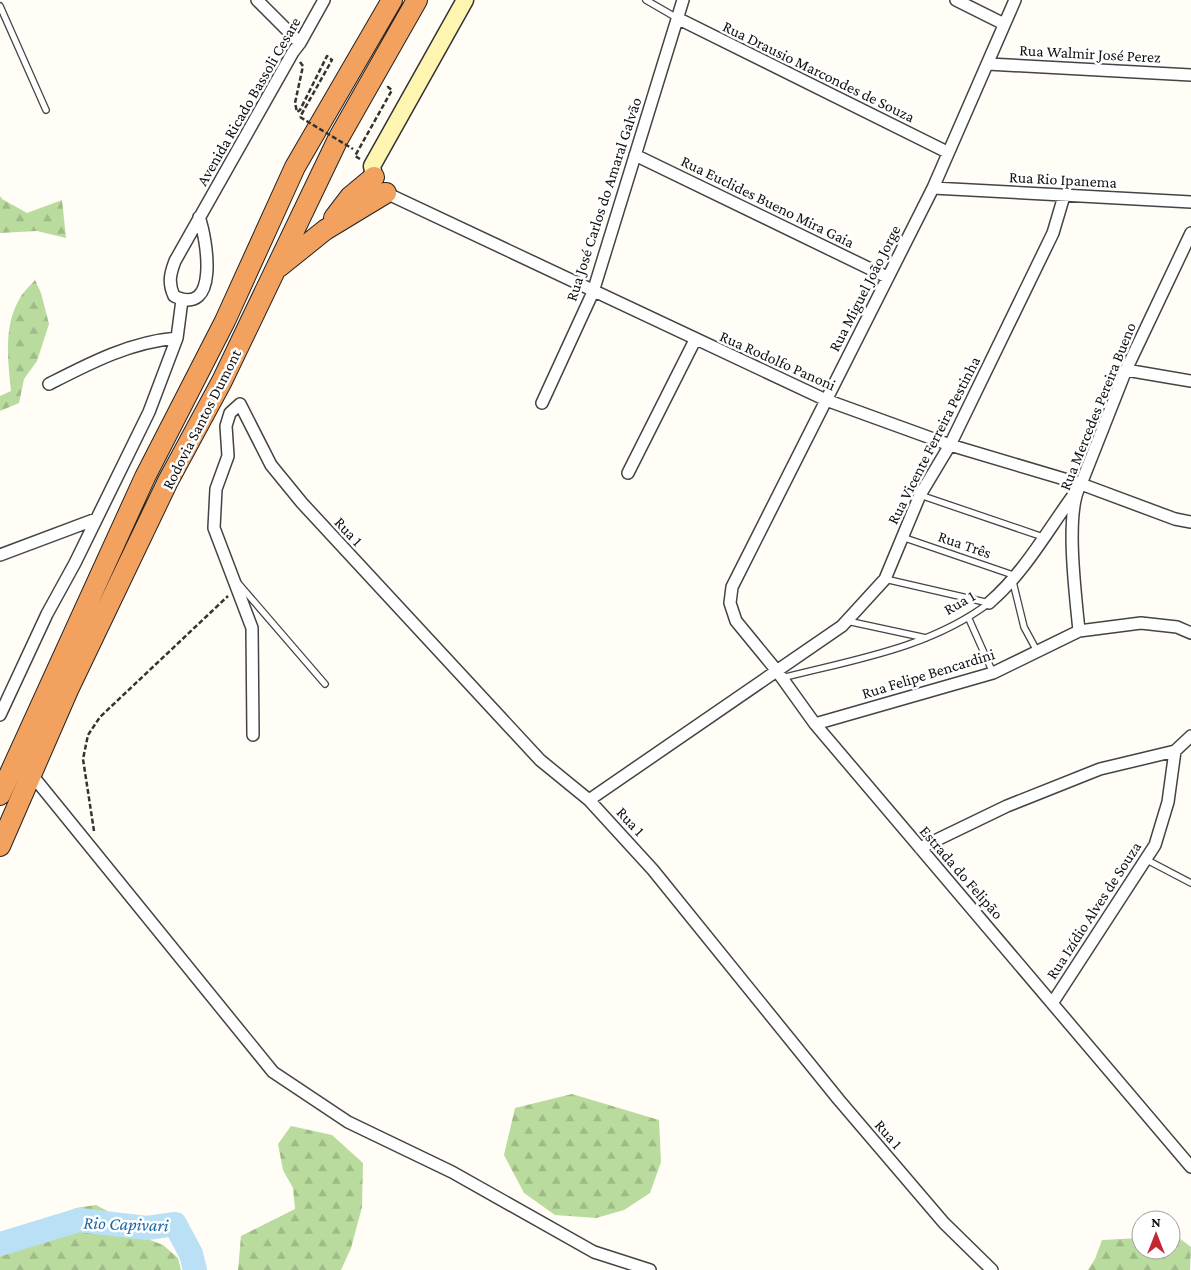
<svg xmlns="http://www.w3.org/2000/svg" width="1191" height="1270" viewBox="0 0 1191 1270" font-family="'Crimson Pro',serif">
	<defs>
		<pattern id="forest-firs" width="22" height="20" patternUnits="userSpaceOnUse" patternTransform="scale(1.25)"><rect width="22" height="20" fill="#b9db9d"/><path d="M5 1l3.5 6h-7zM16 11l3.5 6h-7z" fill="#9ebb86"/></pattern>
	</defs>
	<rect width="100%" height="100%" fill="#fffdf5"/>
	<path fill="url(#forest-firs)" d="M0,196L2,199L27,213L62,200L66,238L37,231L0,233Z
		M35,280L41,293L49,324L37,361L24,379L19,403L0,411V396L11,391C8,361 3,326 20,298C23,292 30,286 35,280Z
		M572,1094L659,1120L661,1162L650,1193L624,1210L596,1218L555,1215L524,1193L504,1155L515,1108Z
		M291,1126L332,1135L363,1163L362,1207L351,1248L341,1270H238L241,1236L295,1209L293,1188L283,1170L278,1144Z
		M96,1205L117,1216L135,1234L163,1245L178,1258L181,1270H0V1241L76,1208Z
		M1141,1238V1250H1171V1238H1179L1191,1247L1190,1270H1088L1095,1259L1102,1240Z"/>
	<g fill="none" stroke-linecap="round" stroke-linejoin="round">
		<path stroke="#bae0f6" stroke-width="24" d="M0,1244L79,1220L147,1228L175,1224L191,1254L195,1270"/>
		<defs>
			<path id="lane" d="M646,0L677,18
				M0,6L46,110
				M920,495L1043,537
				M902,537L1016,576
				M885,579L989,603
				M1013,582L1024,627L1037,651
				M238,583L325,684
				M969,619L993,673
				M847,621L926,638
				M782,678C852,660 930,648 989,603
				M1147,860L1191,883"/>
			<path id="street" d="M257,0L300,43
				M956,0L1004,24
				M1015,0L933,188L732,587L730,603L736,621L777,671L815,724L1191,1167
				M677,18L947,152
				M988,64L1191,75
				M635,155L887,277
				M933,188L1191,202
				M383,189L386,193L826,400L950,445L1081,484L1175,519L1191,522
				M199,217C207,239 220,318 174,296C168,283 170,274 175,261L293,52L300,43L324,0
				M1126,370L1191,381
				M49,384C90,363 130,342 177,338
				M542,403L593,292L683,0
				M628,473L695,340
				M0,555L96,519
				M989,603C1025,572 1047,531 1075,493
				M1079,631C1076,598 1064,510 1081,484L1126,370L1191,233
				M0,715L47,614L75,563L149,412L177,338L182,300
				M815,724L993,673L1079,631L1141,623L1177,627L1191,633
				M253,735L252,628L214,528L216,489L228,456L226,426L230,413L240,404L271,465L302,503L540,760L589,800L653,870L839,1100L944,1223L992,1270
				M32,775L273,1072L348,1122L452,1172L594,1252L650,1270
				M589,800L842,626L885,579L920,495L950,445L1053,233L1064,196
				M920,848L1007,806L1100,769L1175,751L1191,736
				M1053,1002L1155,845L1168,802L1175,751"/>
			<path id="secondary" d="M374,177L372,166L465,0"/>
			<path id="highway" d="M334,218L350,197L374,177
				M279,267L325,230L386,193
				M0,795L145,477L225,321L295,167L392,0
				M0,846L68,690L168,481L222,381L338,139L417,0"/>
		</defs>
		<use href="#lane" stroke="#444" stroke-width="8"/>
		<use href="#street" stroke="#444" stroke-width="14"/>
		<use href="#secondary" stroke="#333" stroke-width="19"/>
		<use href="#highway" stroke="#222" stroke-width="22"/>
		<path stroke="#333" stroke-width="2.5" stroke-dasharray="5 2.5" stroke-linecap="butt" d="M300,62L303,66L295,103L297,112L300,110L327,56L332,60L300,117
			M360,159L355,156L392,90L388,87L386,89
			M94,831L83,759L88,735L100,717L228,596"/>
		<use href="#lane" stroke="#fff" stroke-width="5.5"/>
		<use href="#street" stroke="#fff" stroke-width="11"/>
		<use href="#secondary" stroke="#fef5b1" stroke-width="16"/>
		<use href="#highway" stroke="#f3a15f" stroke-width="20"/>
		<path stroke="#333" stroke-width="2.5" stroke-dasharray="5 2.5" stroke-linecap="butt" d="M300,117L353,149"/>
	</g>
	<g text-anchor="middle" stroke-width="5" stroke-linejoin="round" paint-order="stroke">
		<g font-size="16" fill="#111" stroke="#fff">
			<text transform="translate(1090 53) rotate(3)" y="6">Rua Walmir José Perez</text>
			<text transform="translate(819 71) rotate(26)" y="6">Rua Drausio Marcondes de Souza</text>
			<text transform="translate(248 101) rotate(-60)" y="6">Avenida Ricado Bassoli Cesare</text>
			<text transform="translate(1063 179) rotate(3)" y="6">Rua Rio Ipanema</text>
			<text transform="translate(603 199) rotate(-72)" y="6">Rua José Carlos do Amaral Galvão</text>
			<text transform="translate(768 201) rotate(26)" y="6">Rua Euclides Bueno Mira Gaia</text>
			<text transform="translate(864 288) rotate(-63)" y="6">Rua Miguel João Jorge</text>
			<text transform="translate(778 360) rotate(24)" y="6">Rua Rodolfo Panoni</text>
			<text transform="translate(1097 406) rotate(-68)" y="6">Rua Mercedes Pereira Bueno</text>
			<text transform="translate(201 419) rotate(-63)" y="6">Rodovia Santos Dumont</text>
			<text transform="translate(933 440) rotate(-63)" y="6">Rua Vicente Ferreira Pestinha</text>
			<text transform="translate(349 531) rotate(47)" y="6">Rua 1</text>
			<text transform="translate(965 544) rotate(19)" y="6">Rua Três</text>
			<text transform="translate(959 602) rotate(-30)" y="6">Rua 1</text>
			<text transform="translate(928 673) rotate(-17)" y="6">Rua Felipe Bencardini</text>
			<text transform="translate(631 821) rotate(47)" y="6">Rua 1</text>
			<text transform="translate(962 872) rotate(49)" y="6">Estrada do Felipão</text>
			<text transform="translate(1093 910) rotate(-57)" y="6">Rua Izídio Alves de Souza</text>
			<text transform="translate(889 1134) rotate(49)" y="6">Rua 1</text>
		</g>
		<g font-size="18" font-style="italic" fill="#1969a4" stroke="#fff">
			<text transform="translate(126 1224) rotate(2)" y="6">Rio Capivari</text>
		</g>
	</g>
	<g transform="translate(1156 1235)"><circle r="24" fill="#ffffff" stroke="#a0a0a0"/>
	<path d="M0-4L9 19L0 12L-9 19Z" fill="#c22831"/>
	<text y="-8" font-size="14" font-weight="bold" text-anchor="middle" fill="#111111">N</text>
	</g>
</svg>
